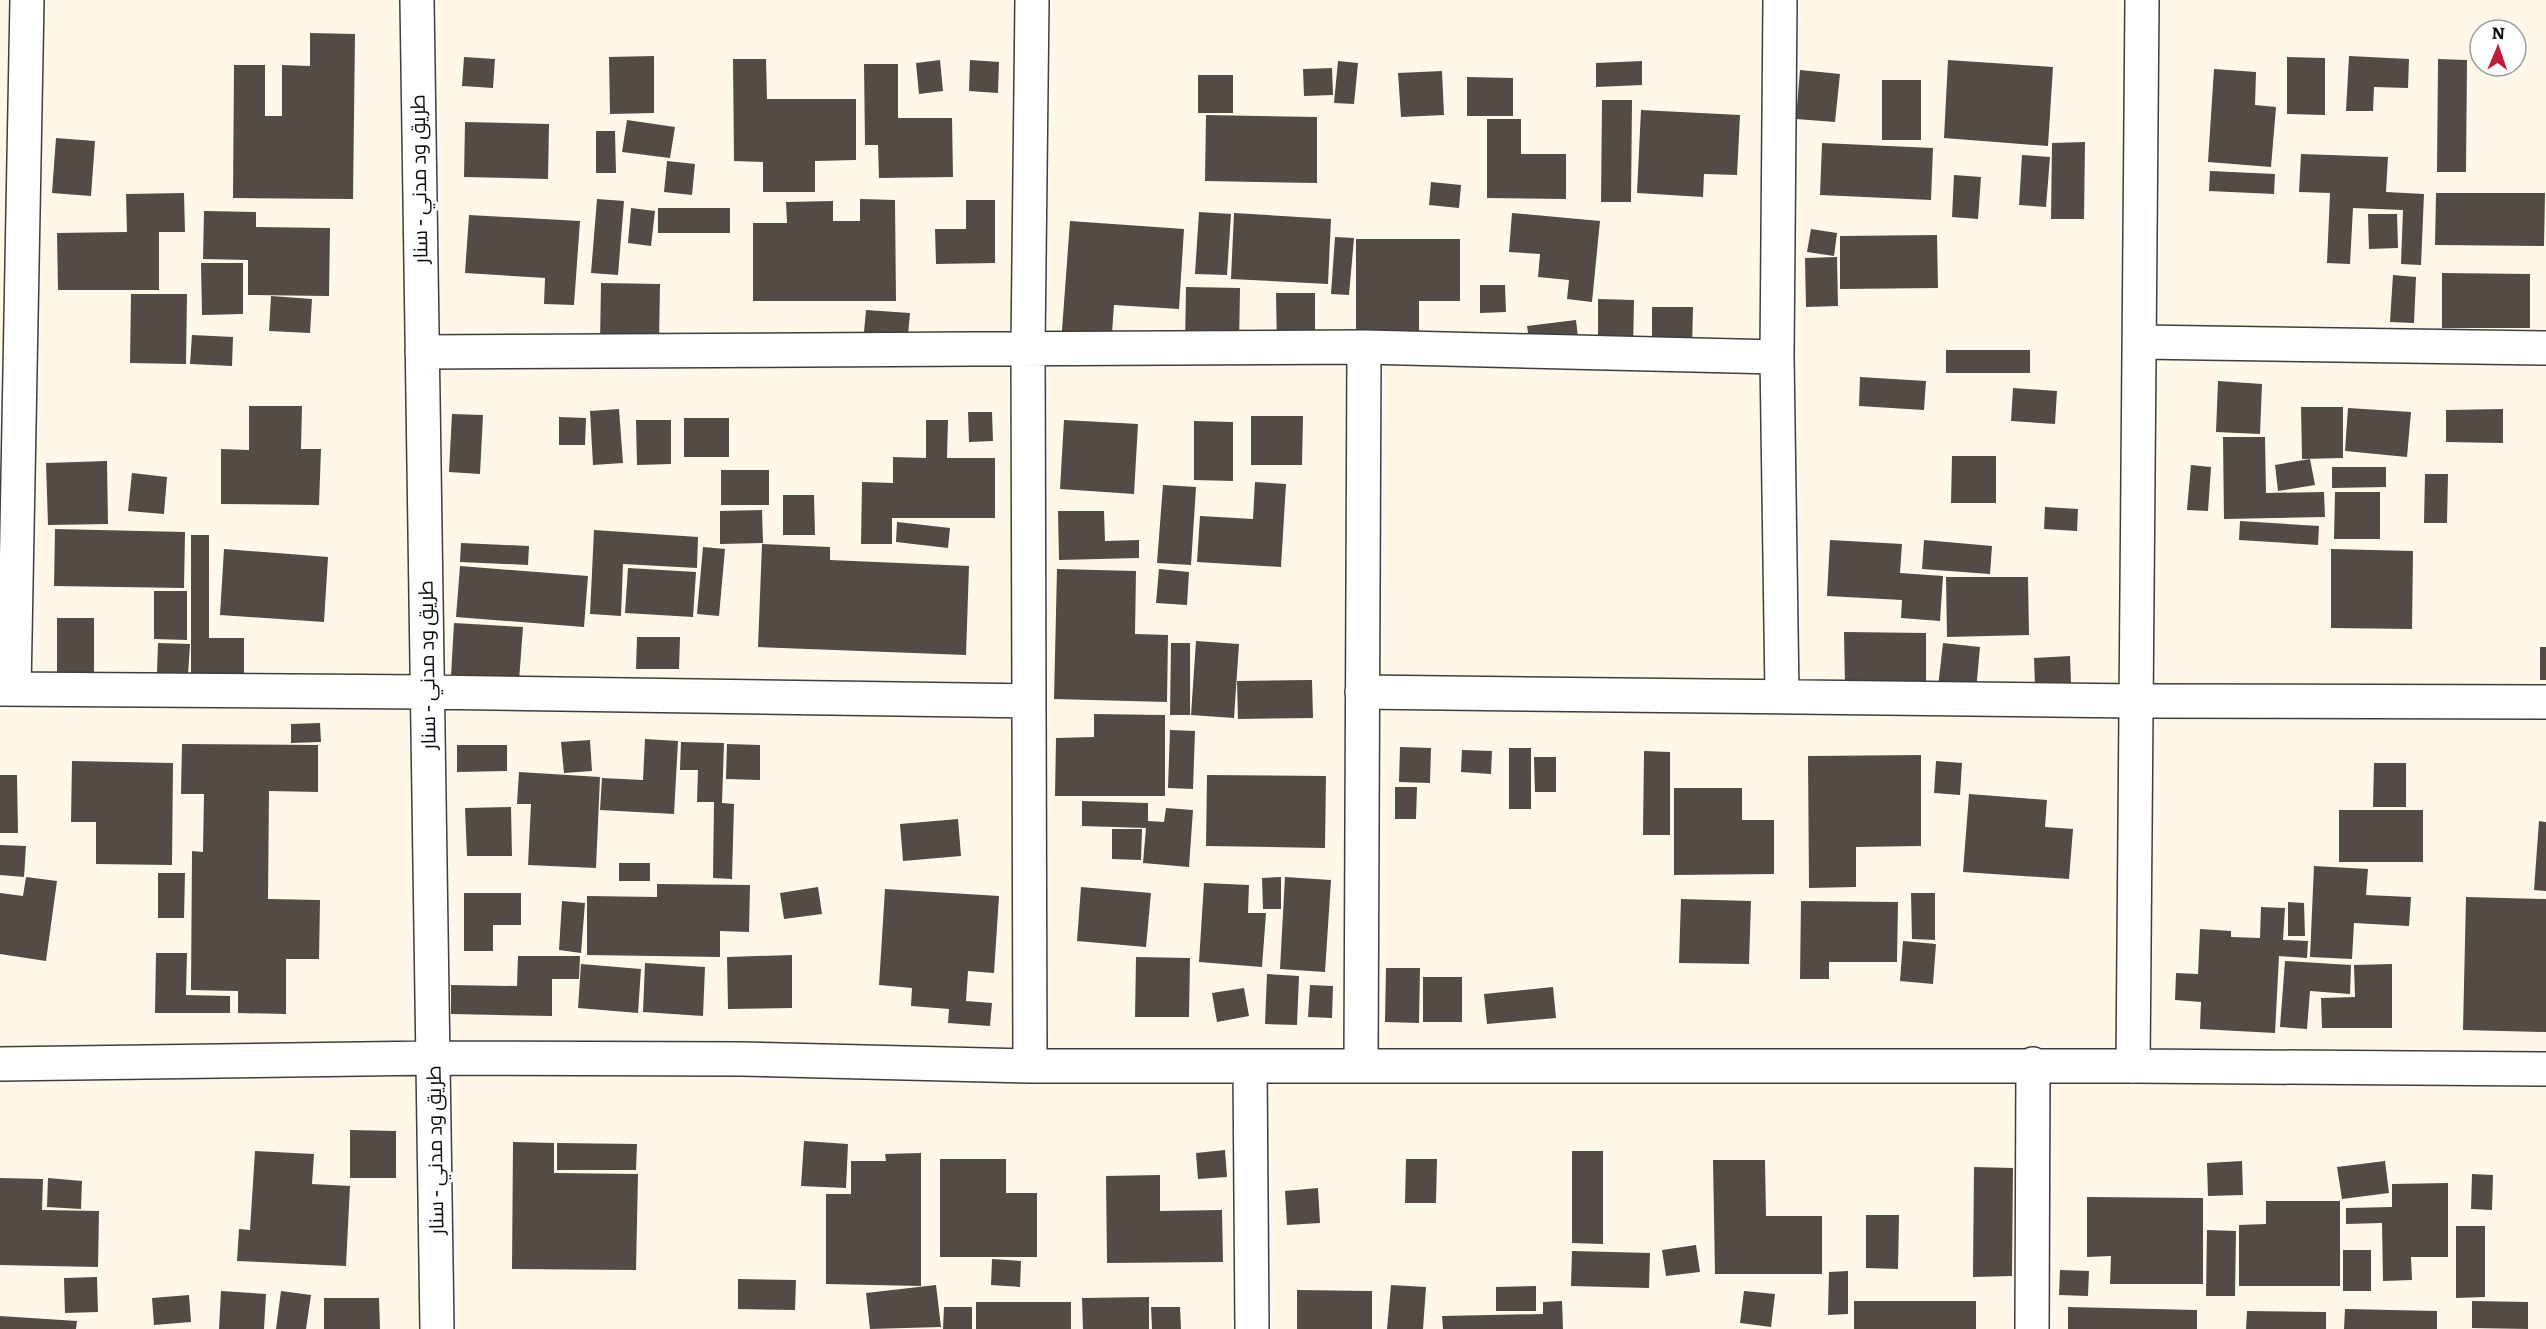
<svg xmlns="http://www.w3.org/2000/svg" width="2546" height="1329" viewBox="0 0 2546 1329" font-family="Literata,Cairo,serif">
	<rect width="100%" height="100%" fill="#fff8e8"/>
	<path fill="#544a46" d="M310,33L355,34L353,199L233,198L234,65H265V116H282V65L310,66Z
		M654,56V113L610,114L609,57Z
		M2349,56L2409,59L2408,88L2374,87L2373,111H2346Z
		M464,57L495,59L493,88L462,86Z
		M2287,57L2325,58V115L2287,114Z
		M733,59H766L767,99H856V160L815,161V192H763V162L734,161Z
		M2438,59L2467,60L2466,172H2437Z
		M940,60L943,91L919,94L916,63Z
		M970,60L999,62L998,93L969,91Z
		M1948,60L2053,67L2048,146L1944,138Z
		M1338,61L1358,63L1354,104L1334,103Z
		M1642,61V85L1596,87V63Z
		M864,64H898V118H952L953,177L879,178L878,145H865Z
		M1332,68L1333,95L1304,96L1303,69Z
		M2214,69L2256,72L2255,105L2276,107L2271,167L2208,162Z
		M1800,70L1840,74L1835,122L1796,119Z
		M1442,71L1444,115L1401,117L1398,73Z
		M1198,75H1233V113H1198Z
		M1467,77L1513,78V116H1467Z
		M1882,80H1921V140H1882Z
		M1602,100H1632L1631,202H1601Z
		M1641,110L1740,115L1737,175L1704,174L1703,197L1637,193Z
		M1206,115L1317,117V183L1205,181Z
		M1487,119H1521V154H1566V199L1487,198Z
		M627,120L675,127L670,158L622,152Z
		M465,122L549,124L548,179L464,177Z
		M596,131H615L616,173H596Z
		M56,138L95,141L91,196L52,193Z
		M2085,142L2084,219H2051L2052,143Z
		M1822,143L1933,148L1931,200L1820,195Z
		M2301,154L2388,157L2386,192L2424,194L2421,265L2401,264L2403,210L2353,208L2350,264L2327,263L2330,193L2299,192Z
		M2022,155L2050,157L2046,207L2019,205Z
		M667,161L695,164L692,195L664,192Z
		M2210,171L2275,174L2274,194L2209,191Z
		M1954,175L1981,177L1978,219L1952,217Z
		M1431,182L1461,185L1459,208L1429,205Z
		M184,193L185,232H159V290H58L57,233L127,232L126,194Z
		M2436,193H2545L2544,246L2435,245Z
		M597,199L624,201L618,275L591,273Z
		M860,199L895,200L896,301H753V223H787L786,202L833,201V221H860Z
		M966,200H995V263L936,264L935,229H966Z
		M631,208L655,211L651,246L628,243Z
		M658,208H730V233H658Z
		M204,211L256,212V227L330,228L329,296L248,295V260L203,259Z
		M1199,212L1231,214L1227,275L1195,274Z
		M1234,213L1331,219L1328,284L1231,279Z
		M1512,213L1600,221L1592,302L1567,299L1569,280L1538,277L1540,254L1509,252Z
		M2368,214H2397L2398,248L2369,249Z
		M469,215L580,221L574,305L544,304L545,278L465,273Z
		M1070,221L1184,229L1179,309L1114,305L1111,347L1061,344Z
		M1811,229L1837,233L1834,256L1807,252Z
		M1937,235L1938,288L1840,289V236Z
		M1335,237L1354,238L1349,295L1331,294Z
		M1356,239H1460V301H1419V332H1356Z
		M1837,257L1838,306L1806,307L1805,258Z
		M201,263H243V314L202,315Z
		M2442,273L2530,274V328H2442Z
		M2393,275L2416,277L2414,323L2390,322Z
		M601,283L660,284L659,344L600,343Z
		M1480,285H1505L1506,312L1480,313Z
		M1186,287L1240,288L1239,347H1185Z
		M1276,293H1315V348L1277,349Z
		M131,294H187L186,364L130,363Z
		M271,296L312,299L310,333L269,331Z
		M1598,299L1634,300L1633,351L1598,350Z
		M1652,307H1693L1692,349L1652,348Z
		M866,310L910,313L907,346L863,343Z
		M1576,320L1579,346L1531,352L1527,326Z
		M192,335L233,337L232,366L190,364Z
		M1946,350H2030V373H1946Z
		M1860,377L1926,381L1924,410L1859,406Z
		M2218,381L2262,384L2260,434L2216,432Z
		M2013,388L2057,391L2055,424L2011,421Z
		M249,406H302L301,449H321L319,505L221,504V449L249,450Z
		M2301,407H2343V458L2302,459Z
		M2348,408L2411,412L2407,457L2345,451Z
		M619,409L623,463L593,465L590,411Z
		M2503,409V443L2446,442V410Z
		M968,412H992L993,441L969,442Z
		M452,414L483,415L480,474L449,472Z
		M1251,416H1303L1302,465H1251Z
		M559,417L586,418L585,445H559Z
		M684,418H729V457H684Z
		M636,420H671V464L637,465Z
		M926,420H948L947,458H995V518H892V544H861L862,482L893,483V457L926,458Z
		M1064,420L1138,424L1134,494L1060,489Z
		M1194,421L1233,422V481L1194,480Z
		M2223,437H2265L2266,493L2324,492L2325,517L2224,519Z
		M1952,456H1996V503H1951Z
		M2310,459L2315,485L2278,491L2275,465Z
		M107,461L108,524L48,525L46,463Z
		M2191,465L2211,467L2208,511L2187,510Z
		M2332,467H2386V487L2332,488Z
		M721,470H769V505H721Z
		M132,473L167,477L164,514L128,511Z
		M2425,474H2448L2447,523H2424Z
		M1255,482L1286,484L1281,567L1197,562L1200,516L1253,519Z
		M1163,485L1196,487L1191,565L1157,563Z
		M2335,492H2380V539H2334Z
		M783,495H814L815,535H783Z
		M2045,507L2078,509L2077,531L2044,529Z
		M762,510L763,543L720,544V511Z
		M1058,511H1104L1105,541L1139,540V558L1059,560Z
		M2240,521L2319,526L2318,545L2239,540Z
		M897,522L950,528L948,548L896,542Z
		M55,529L185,532L184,588L54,586Z
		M594,530L698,537L697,568L623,564L621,616L590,614Z
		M191,535H209V638H244V674L191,675Z
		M1830,540L1902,544L1900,573L1943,576L1940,621L1901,618L1902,600L1827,596Z
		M1924,540L1992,546L1990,574L1922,569Z
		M461,543L529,546L528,565L460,562Z
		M762,544L830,547V560L969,566L966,655L758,647Z
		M703,547L725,549L719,616L697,614Z
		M224,549L328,557L324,622L220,615Z
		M2331,549L2413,551L2412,629L2331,628Z
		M460,566L588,576L584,627L456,617Z
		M628,568L696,572L693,617L625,613Z
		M1057,569L1136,571L1135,634L1168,635L1167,702L1054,699Z
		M1159,569L1189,572L1187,605L1156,603Z
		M1946,577H2028L2029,635L1947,637Z
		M154,591H187V640L154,639Z
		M57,618H94V673H57Z
		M454,623L523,627L519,681L451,676Z
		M1844,632L1926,633V687L1845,686Z
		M637,637H680L679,669H636Z
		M1196,641L1239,644L1234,718L1191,715Z
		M158,643L190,644L188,675L157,673Z
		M1171,643H1190V715H1170Z
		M1943,643L1980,647L1976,691L1938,687Z
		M2540,647H2546V680H2540Z
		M2070,656L2071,684L2035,686L2034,658Z
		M1312,680L1313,718L1238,719L1237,681Z
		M1094,714L1165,715V796H1055L1056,738L1094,737Z
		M320,723L321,742L291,743V724Z
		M1170,730L1195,731L1193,789L1168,788Z
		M645,739L678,741L674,814L600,810L602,778L643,780Z
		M590,740L592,771L564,773L561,742Z
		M681,742L724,743L722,803L734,804L732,879L713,878L714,802H697L698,770H680Z
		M182,744L318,745V792L269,791L268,899L320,900L319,959H286V1014L238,1013V991L191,990L192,851L203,852L204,794H181Z
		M727,744L760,745V780L726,779Z
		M457,745H507V771L457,772Z
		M1400,747L1431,748L1430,783L1399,782Z
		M1509,748H1531V809H1509Z
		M1462,750L1492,751L1491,774L1461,772Z
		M1644,751L1670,752V835H1643Z
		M1921,755V846L1856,847V887L1809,888L1808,756Z
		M1534,757H1556V792H1535Z
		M72,761L173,763L172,865L96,864V822H71Z
		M1936,761L1962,763L1960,795L1934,793Z
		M2374,763H2406V807H2373Z
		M519,772L600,777L596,868L528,865L531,804H517Z
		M0,775H17L18,833H0Z
		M1207,775L1326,776L1325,848L1206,846Z
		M1395,787H1417L1416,819H1395Z
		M1674,788H1742V820H1774V874L1674,875Z
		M1969,794L2047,800L2045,827L2073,829L2069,879L1963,872Z
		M1082,801L1148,803V821L1164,822L1166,808L1193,810L1189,867L1143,863L1146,828L1082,826Z
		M511,807L512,856H467L465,808Z
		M2339,810H2423V862H2339Z
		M958,819L961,856L903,861L900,824Z
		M2539,821L2546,822V891L2534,890Z
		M1112,829H1142L1141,860L1112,859Z
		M0,845L26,846L24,877L0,875Z
		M619,863H650V881H619Z
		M2314,866L2368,869L2366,895L2411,897L2409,926L2354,923L2352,959L2310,957Z
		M158,873H185L184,918H158Z
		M26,877L57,881L46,961L0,954V893L23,896Z
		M1281,877V909H1263L1262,878Z
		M1285,877L1331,880L1325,972L1280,969Z
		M1204,883L1249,885L1248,913H1266L1262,967L1199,962Z
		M657,884L750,885L749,932L720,931V957L587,955V896L657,897Z
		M818,887L822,914L784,919L780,893Z
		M1081,887L1151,893L1146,947L1077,941Z
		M885,889L999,896L994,973L968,971L966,1001L992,1003L990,1026L948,1023L949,1009L911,1006L912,988L879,985Z
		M464,893H521V925H493V951H464Z
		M1911,893H1935V940L1912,939Z
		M2466,897L2546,899V1032L2463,1030Z
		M1681,899L1751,901L1749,964L1679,963Z
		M562,901L585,903L581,953L559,950Z
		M1801,901L1898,902L1897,962H1829V979H1800Z
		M2288,902L2304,903L2305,936H2288Z
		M2261,907L2285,908L2283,940L2308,941L2307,958L2279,956L2275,1033L2200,1029L2201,1002L2175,1000L2176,973L2198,974L2200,929L2231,931V937L2260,938Z
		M1903,941L1936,944L1933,984L1900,981Z
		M156,953H187L186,995L230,996V1013H155Z
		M792,955V1008L728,1009L727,957Z
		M518,956H580L579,979H552V1016L451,1014V985L517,986Z
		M1136,957L1190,958L1189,1017H1135Z
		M2285,961L2351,965L2350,994L2310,991L2307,1029L2280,1027Z
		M645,963L705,967L703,1016L643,1012Z
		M581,964L641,969L638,1013L578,1008Z
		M2392,964V1028H2322L2321,998L2355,997L2354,965Z
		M1386,968H1420L1419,1023L1385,1022Z
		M1267,974L1299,976L1297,1025L1265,1024Z
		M1423,977H1462V1022H1423Z
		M1310,985L1333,986L1332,1018L1308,1017Z
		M1553,987L1556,1018L1487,1024L1484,994Z
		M1244,988L1249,1016L1217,1022L1212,993Z
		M350,1130L396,1131V1178H350Z
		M804,1141L848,1144L846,1188L801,1186Z
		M513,1142L554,1143V1173L638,1174L636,1270L512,1269Z
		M557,1143L637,1144L636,1170H557Z
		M1225,1150L1227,1177L1198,1179L1196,1153Z
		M255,1151L314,1154L312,1184L350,1186L346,1266L237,1261L239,1229L250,1230Z
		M1572,1151H1603V1244L1572,1243Z
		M921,1153V1286L826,1284V1194H851V1161H886L885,1154Z
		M940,1159H1006V1193H1037V1257H940Z
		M1406,1159H1437L1436,1203H1405Z
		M1713,1160H1765L1766,1216H1822V1274H1715Z
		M2242,1161L2243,1195L2208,1196L2207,1163Z
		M2385,1161L2389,1193L2342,1199L2337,1167Z
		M1974,1167L2013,1168L2012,1276L1973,1277Z
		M2472,1174L2493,1175L2492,1210L2471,1209Z
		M1160,1175V1211L1222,1210L1223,1262L1107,1263L1106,1176Z
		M0,1178L43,1179L42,1210L99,1211L98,1267L0,1265Z
		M48,1178L82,1181L81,1209L47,1207Z
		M2448,1183V1257H2411L2412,1280L2383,1281L2382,1223L2346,1224V1208L2392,1207V1184Z
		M1318,1188L1320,1223L1287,1225L1285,1191Z
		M2087,1197L2203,1198V1284H2110L2111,1256L2087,1257Z
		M2266,1201H2340V1286H2239V1225L2266,1224Z
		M1866,1215H1899L1898,1269L1866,1268Z
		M2456,1226H2485V1297L2456,1298Z
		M2207,1230L2236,1231L2235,1296H2206Z
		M1696,1245L1700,1272L1666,1276L1662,1250Z
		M2343,1250H2371V1291H2343Z
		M1572,1251L1650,1253L1649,1288L1571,1286Z
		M992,1259L1021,1261L1020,1287L991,1285Z
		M2060,1270L2089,1271L2088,1296L2059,1295Z
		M1848,1271V1314L1828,1315L1829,1272Z
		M97,1277L98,1312L65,1313L64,1278Z
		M738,1279L796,1280L795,1310L738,1309Z
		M936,1285L941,1327L870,1329L866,1293Z
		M1391,1285L1426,1287L1423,1329H1387Z
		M1536,1286V1311H1496V1287Z
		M1297,1290L1372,1291V1329H1297Z
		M221,1291L266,1294L264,1329H219Z
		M281,1291L311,1295L306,1329H276Z
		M1744,1291L1775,1294L1771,1327L1740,1323Z
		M189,1295L191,1322L154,1325L152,1298Z
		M1149,1297V1329H1083L1082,1298Z
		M324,1298H379L380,1329H324Z
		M1562,1301L1563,1329H1443L1442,1316L1543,1314V1302Z
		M1854,1301H1976V1329H1854Z
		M2472,1301L2528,1302V1329L2472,1328Z
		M976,1302H1071V1329H976Z
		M944,1307H972V1329H943Z
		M1151,1307H1180L1181,1329H1152Z
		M2068,1307L2197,1310V1329H2068Z
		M2345,1309L2437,1311V1329H2344Z
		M2247,1311L2326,1312V1329H2246Z
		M0,1316L77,1321L76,1329H0Z"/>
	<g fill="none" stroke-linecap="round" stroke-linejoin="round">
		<defs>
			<path id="minor" d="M417,0L437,1329
				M1780,0L1777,357L1782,695
				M2140,342L2546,348
				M422,352L1364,347L1777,357
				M0,689L427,692L1028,701
				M14,689L27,0
				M1362,692L2137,701L2546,702
				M0,1064L433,1058L741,1059L1030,1066H2133
				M1361,1065L1364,347
				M1030,1066L1028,347L1032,0
				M1250,1066L1252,1329
				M2032,1329L2033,1064"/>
			<path id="tertiary" d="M2142,0L2133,1066L2546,1069"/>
		</defs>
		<use href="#minor" stroke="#3e3e3e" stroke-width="36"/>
		<use href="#tertiary" stroke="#3e3e3e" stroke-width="36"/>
		<use href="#minor" stroke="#fff" stroke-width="33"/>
		<use href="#tertiary" stroke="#fff" stroke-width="33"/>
	</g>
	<g text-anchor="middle" stroke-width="6" stroke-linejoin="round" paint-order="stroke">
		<g font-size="20" fill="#0b0b0b" stroke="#fff">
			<text transform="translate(419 179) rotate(-91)" y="7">طريق ود مدني - سنار</text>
			<text transform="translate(427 665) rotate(-91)" y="7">طريق ود مدني - سنار</text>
			<text transform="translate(435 1150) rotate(-91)" y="7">طريق ود مدني - سنار</text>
		</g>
	</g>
	<g transform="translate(2498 48) rotate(2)"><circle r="28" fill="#ffffff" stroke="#9d9d9d" stroke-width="1.5"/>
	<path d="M0-4.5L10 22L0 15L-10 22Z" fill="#c21b38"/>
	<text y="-9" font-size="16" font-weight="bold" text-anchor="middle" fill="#0b0b0b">N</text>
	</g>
</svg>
